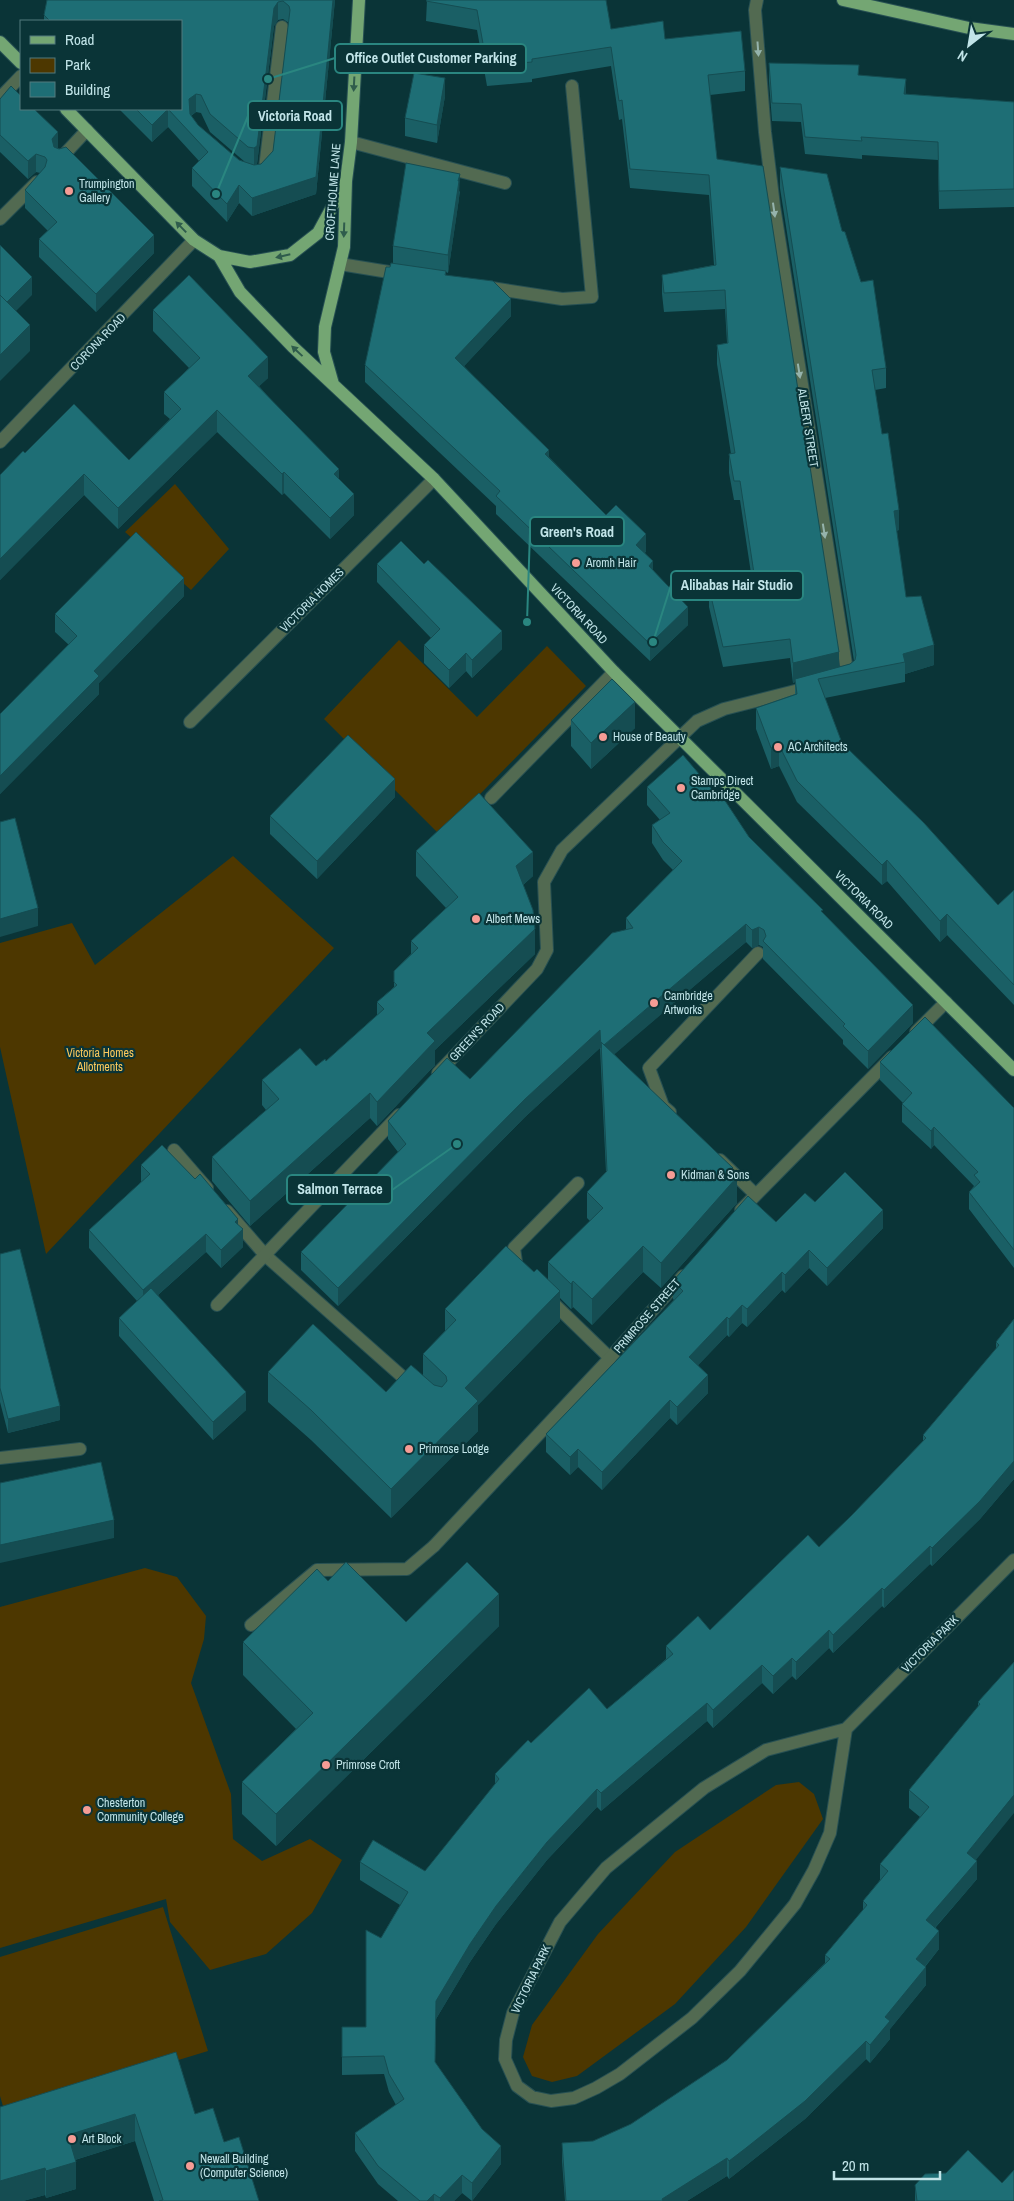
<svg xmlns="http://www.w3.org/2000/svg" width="1014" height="2201" viewBox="0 0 1014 2201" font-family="'Archivo Narrow',sans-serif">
	<rect width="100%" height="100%" fill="#0a3437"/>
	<path fill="#4d3700" d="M175,484L229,549L191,590L125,532Z
		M399,640L477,717L547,646L586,686L440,835L324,719Z
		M233,856L334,948L46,1254L0,1047V943L72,923L95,965Z
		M145,1568L177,1577L206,1616L204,1639L191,1683L231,1794L233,1839L262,1861L310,1839L342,1860L312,1913L266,1954L210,1970L170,1922L166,1899L0,1948V1607Z
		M799,1782L814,1794L823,1819L746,1927L675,2004L577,2076L552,2082L532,2076L523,2057L532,2025L598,1934L675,1852L776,1785Z
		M163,1907L208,2051L5,2113L0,2096V1957Z"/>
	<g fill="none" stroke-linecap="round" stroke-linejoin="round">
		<defs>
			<path id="service" d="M0,98L21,76
				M351,142L505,183
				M60,159L87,130
				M260,172L265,168L282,27
				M0,219L37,182
				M340,264L401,274
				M485,287L562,299L592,297L572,86
				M190,722L434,479
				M491,798L614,672
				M670,1112L663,1106L649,1068L758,953
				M174,1150L207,1188
				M720,1160L755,1194
				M227,1211L266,1256L414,1387
				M517,1269L514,1248L578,1183
				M548,1298L610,1358
				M251,1625L317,1570L407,1569L434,1546"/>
			<path id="minor" d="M757,0L755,10L765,132L774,206L848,677L845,678
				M0,442L194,240
				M916,1032L946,1002
				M438,1073L537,969L547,950L544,882L562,850L697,721L724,709L811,687
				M741,1210L892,1057
				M217,1305L399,1115
				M0,1458L80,1449
				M434,1546L610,1358L683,1276
				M846,1729L830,1833L814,1870L795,1904L740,1971L692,2018L620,2074L596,2088L574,2098L551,2101L532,2097L517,2086L505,2059L506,2040L513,2013L560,1922L606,1868L704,1788L766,1750L846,1729L1014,1560"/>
			<path id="primary" d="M843,0L969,28L1014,34
				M0,42L21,63
				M66,109L194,240L219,256L240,292L293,347L434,479L614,672L1014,1070
				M219,256L250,262L290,255L318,233L344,185
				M333,384L324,352L325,327L344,247L346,181L351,142L359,0"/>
		</defs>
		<use href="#service" stroke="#275053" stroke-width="14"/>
		<use href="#minor" stroke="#275053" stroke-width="14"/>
		<use href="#primary" stroke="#275053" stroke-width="14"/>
		<use href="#service" stroke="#526a51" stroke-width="12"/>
		<use href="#minor" stroke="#526a51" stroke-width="12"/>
		<use href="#primary" stroke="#74a673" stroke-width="12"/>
	</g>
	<path fill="#1a5f65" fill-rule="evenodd" d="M47,0H335L316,194L252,216L239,203L227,222L192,186V168L199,161L168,127L152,142L119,109H181V21H44V15ZM283,19L289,23L273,151L261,164L256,165L257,164L274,26L278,20ZM196,112L201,113L210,132L245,162L239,160L198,125L191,116Z
		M427,0L611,29L665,39L745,71V91L710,95L717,159L839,667L850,664L854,661L780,188V167L842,231L886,368V388L875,390L882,434L899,530L896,531L906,597L934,665L905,674V682L825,698L842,743L998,905L1014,890V1005L947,935L940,942L887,881L882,885L797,802L779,766L771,769L756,729V708L795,694V682L793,683L790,658L723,667L709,607V588L752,580L740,500H734L729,473V454H731L717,364V345L727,343L725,309L664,312L662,294V275L714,265L709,195L630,188L622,119L619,120L611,66L532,79V82L487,86L477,30L426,21Z
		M769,63L859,75L906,94L1014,102V207L939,209L938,160L862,155V159L805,154L801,122L772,121L769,81Z
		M445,96L437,143L405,136V118Z
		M0,99L58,148L154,253L96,312L39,257V239L48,231L25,208V190L40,173L36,172L28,179L0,152Z
		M460,191L448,273L446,272V275L511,316L464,366L549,457L606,515L646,551L645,553L653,570L688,625L650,661L496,514V506L365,382V365L390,267L393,263V246Z
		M153,310L268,378L259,386L339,479L354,515L330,539L284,493L282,495L217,432L118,529L84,495L0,580V475L25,453L129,460L170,419L164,414V392L189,368L153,331Z
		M377,564L502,649L472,678L466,671L449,688L424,663V645L431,638L377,582Z
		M184,596L99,683V694L0,794V714L69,645L55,632V614Z
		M571,720L635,728L591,769L571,746Z
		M647,787L749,837L823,913L913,1023L868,1069L843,1044V1040L763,959V947L759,945L752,948L746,942L614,1054L733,1173L737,1203L661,1288L643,1272L592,1325L573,1307L571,1309L560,1298V1321L478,1405V1431L391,1518L311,1440L268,1402V1372L386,1392L423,1376V1354L445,1331V1309L534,1272L548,1280V1262L590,1221L587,1218V1192L606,1172L600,1048L525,1117L338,1306L301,1270V1252L398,1152L388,1139V1121L470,1079L626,930V918L673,870L663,860L652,843V825L660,820L647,805Z
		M395,797L317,879L270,834V816Z
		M416,851L533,876L523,885L535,954L435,1050V1065L377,1126L370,1118L250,1226L212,1181V1157L266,1110L262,1105V1080L316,1066L326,1061L377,1015V1002L394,987V971L411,954V941L446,908L416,876Z
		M880,1062L1014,1108V1268L969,1209V1192L974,1186L934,1145L931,1149L902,1122V1104L903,1103L880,1080Z
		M141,1165L238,1225L243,1247L221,1268L206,1252L158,1295L246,1410L213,1440L119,1336V1318L137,1301L89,1248V1230L141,1182Z
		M815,1202L883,1228L827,1286L809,1268L785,1293L782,1290L747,1327L742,1323L729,1337L727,1335L698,1365L708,1393L677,1425L670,1418L602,1490L578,1467L570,1475L546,1452V1434L674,1300L673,1299V1281L776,1222Z
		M0,1254L60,1420L8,1433L0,1402Z
		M1014,1319V1479L980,1519L932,1566L930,1564L884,1608L882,1606L833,1653L829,1648L796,1680L792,1676L773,1694L762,1683L713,1728L707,1721L601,1811L597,1807L547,1860L496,1924L470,1962L436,2019L435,2062L501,2164L472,2201L462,2193L454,2201H398L378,2184L355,2151V2133L396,2105L389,2092L384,2074L342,2075V2027H366L381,1938L400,1905L360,1880V1862L425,1871L495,1785V1774L531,1743L607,1709L666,1659V1646L710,1630L819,1547L852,1515L923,1441V1435L996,1349V1342Z
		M328,1581L406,1622L499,1626L276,1846L242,1814V1782L296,1729L243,1675V1642Z
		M1014,1662L976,1860L977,1879L936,1927L939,1949L925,1967L926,1985L890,2029V2039L870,2063L866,2059L805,2119L729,2179L727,2176L687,2201H565L562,2161V2143L593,2141L631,2124L727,2060L825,1963V1955L863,1910V1901L880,1880V1864L920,1817L909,1808V1790L978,1707V1702Z
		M0,2107L195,2114L224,2142L259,2201H154L135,2141L75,2160L76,2189L46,2198L45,2195L23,2201H0Z
		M1002,2183L1014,2201H915V2185Z"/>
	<path fill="#154d52" d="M333,0H335L316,194L252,216V198L316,177Z
		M278,2V20L274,26L257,164L254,166V148L274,8Z
		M445,78V96L437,143V125Z
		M906,79V97L904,94Z
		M196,94V112L189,117V99Z
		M168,109V127L152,142V125Z
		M58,132V150L52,157V139Z
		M36,154V172L28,179V161Z
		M460,174L459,199L448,273V255L458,181Z
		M239,185V203L227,222V204Z
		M154,235V253L96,312V294Z
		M32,277V295L7,320V302Z
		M511,299V316L455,376V358Z
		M30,325V351L0,381V355Z
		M268,357V378L248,397V376Z
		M217,410V432L118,529V508Z
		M549,450V468L545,454Z
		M339,469V490L334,474Z
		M284,472V493L282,495V474Z
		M84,474V495L0,580V559Z
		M354,494V515L330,539V518Z
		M899,510V530L894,531V511Z
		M646,534V551L636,562V545Z
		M653,561V579L649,566Z
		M184,578V596L99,683V694L0,794V776L94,671Z
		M688,607V625L650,661V644Z
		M502,631V649L472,678V660Z
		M934,645V665L905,674V662L903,654Z
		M839,652V671L795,679V682L793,683V663Z
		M466,653V671L449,688V670Z
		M635,702V728L591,769V743Z
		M779,745V766L771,769V748Z
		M395,779V797L317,879V861Z
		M533,852V876L516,891V866Z
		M887,860V881L882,885V865Z
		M38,908V926L0,937V919Z
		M947,914V935L940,942V921Z
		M746,924V942L602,1065L601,1048Z
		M759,927V945L752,948V930Z
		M535,929V954L435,1050V1065L377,1126V1102L427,1033Z
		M913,1005V1023L868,1069V1051Z
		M600,1030V1048L525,1117L338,1306V1288L525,1099Z
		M370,1093V1118L250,1226V1201Z
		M934,1127V1145L931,1149V1131Z
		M733,1168V1182L737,1177V1203L661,1288V1263Z
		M883,1210V1228L827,1286V1268Z
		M238,1219V1233L243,1229V1247L221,1268V1250L235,1222Z
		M206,1234V1252L143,1308V1290Z
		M643,1246V1272L592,1325V1299Z
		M809,1250V1268L785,1293V1275Z
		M782,1272V1290L747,1327V1309Z
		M573,1281V1307L571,1309V1284Z
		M560,1291V1321L478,1405V1431L391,1518V1489L465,1388Z
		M742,1305V1323L729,1337V1319Z
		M727,1317V1335L689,1375V1357Z
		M708,1375V1393L677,1425V1407Z
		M246,1392V1410L213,1440V1422Z
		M670,1400V1418L602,1490V1472Z
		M60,1406V1420L8,1433V1419Z
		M578,1449V1467L570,1475V1457Z
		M1014,1461V1479L980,1519L932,1566V1548Z
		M114,1520V1538L0,1563V1545Z
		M930,1546V1564L884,1608V1590Z
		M882,1588V1606L833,1653V1635Z
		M499,1594V1626L276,1846V1814Z
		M829,1630V1648L796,1680V1662Z
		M792,1658V1676L773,1694V1676Z
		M762,1665V1683L713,1728V1710Z
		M707,1703V1721L601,1811V1793Z
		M597,1789V1807L547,1860L496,1924L470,1962L436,2019V2001L470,1944L496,1906L547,1842Z
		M1014,1795V1813L967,1871V1853Z
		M977,1861V1879L926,1938V1920Z
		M939,1931V1949L916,1977V1959Z
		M926,1967V1985L890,2029V2039L870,2063V2045L885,2017Z
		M866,2041V2059L805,2119L729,2179V2161Z
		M135,2114V2141L68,2162V2135Z
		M501,2146V2164L472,2201V2183Z
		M727,2158V2176L687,2201H662V2199Z
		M76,2162V2189L46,2198V2171Z
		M45,2168V2195L23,2201H0V2181Z
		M462,2175V2193L454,2201H440V2198Z
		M434,2194V2201H427Z"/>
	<path fill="#1e6e75" stroke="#154d52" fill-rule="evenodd" d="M47,0H333L316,177L252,198L239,185L227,204L192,168L208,152L168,109L152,125L136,109H181V21H50L44,15ZM283,1L289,6L290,10L273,151L261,164L254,165L239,160L198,125L190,114L189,99L196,94L201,95L210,114L248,147L254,148L257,146L274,8L278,2Z
		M427,0H606L611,29L663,21L665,39L741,31L745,71L708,75L717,159L763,166L839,652L793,663L790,639L723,647L709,588L755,580L740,481H734L729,454L735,453L717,345L728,343L725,290L664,293L662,275L716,265L709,175L630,169L622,100L619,101L611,47L532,59V62L487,66L477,10L426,1Z
		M769,63L859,65L858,75L906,79L904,94L1014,102V189L939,191L938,142L861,137L862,141L805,137L801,104L772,103Z
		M414,73L445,78L437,125L405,118Z
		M11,86L21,96V109H34L58,132L52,139L54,147L59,149L66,147L154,235L96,294L39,239L57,222L25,190L45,167L47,160L45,157L36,154L28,161L0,135V99Z
		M406,163L460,174L458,181H459L448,255L393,246Z
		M780,167L827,174L842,231L845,232L861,282L873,280L886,368L872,370L882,434L888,433L899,510L894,511L906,597L921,596L934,645L903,654L905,662L818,679L842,743L924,823L998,905L1014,890V985L947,914L940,921L887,860L882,865L797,781L779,745L771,748L756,708L797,694L795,679L850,664L855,660L856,655Z
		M0,245L32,277L7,302L0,295Z
		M391,263L446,271L445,275L493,281L511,299L455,358L549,450L545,454L606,515L616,505L646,534L636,545L653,561L649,566L688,607L650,644L496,496L500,491L365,365L386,267H390Z
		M189,275L268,357L248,376L339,469L334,474L354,494L330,518L284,472L282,474L217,410L118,508L84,474L0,559V475L23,451L25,453L74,404L129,460L181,409L164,392L200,358L153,310Z
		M0,295L30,325L0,355Z
		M136,532L184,578L94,671L99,676L0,776V714L77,636L55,614Z
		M401,541L424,564L428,560L502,631L472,660L466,653L449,670L424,645L440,629L377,564Z
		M612,679L635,702L591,743L571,720Z
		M348,735L395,779L317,861L270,816Z
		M683,755L717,795L720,793L749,837L823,910L821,911L913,1005L868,1051L843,1026L845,1024L763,941L766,936L764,930L759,927L752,930L746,924L604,1045L601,1042V1048L600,1030L525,1099L338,1288L301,1252L406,1144L388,1121L447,1058L470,1079L612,933L633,928L626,918L682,861L663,842L652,825L670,813L647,787Z
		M479,793L533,852L516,866L533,910L535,929L427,1033L435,1041L377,1102L370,1093L250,1201L212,1157L279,1099L262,1080L300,1048L316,1066L325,1059L326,1061L384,1009L377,1002L397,985L394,982V971L418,948L411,941L458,897L416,851Z
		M15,818L38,908L0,919V822Z
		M925,1017L1014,1108V1250L969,1192L980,1182L974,1175L978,1172L934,1127L931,1131L902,1104L912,1093L880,1062Z
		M601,1042L733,1168L730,1171L737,1177L661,1263L643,1246L592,1299L573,1281L571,1284L548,1262L603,1208L587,1192L607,1171Z
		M162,1145L195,1179L200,1174L238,1219L235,1222L243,1229L221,1250L206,1234L143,1290L89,1230L150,1174L141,1165Z
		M845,1172L883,1210L827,1268L809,1250L785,1275L782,1272L747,1309L742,1305L729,1319L727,1317L689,1357L708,1375L677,1407L670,1400L602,1472L578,1449L570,1457L546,1434L683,1291L673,1281L748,1196L776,1222L805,1193L815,1202Z
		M506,1246L534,1272L537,1269L560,1291L465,1388L478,1401L391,1489L311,1410L268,1372L313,1324L386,1392L411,1365L434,1385L442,1387L447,1381L446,1376L423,1354L456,1320L445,1309Z
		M20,1249L60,1406L8,1419L0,1388V1254Z
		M151,1288L246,1392L213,1422L119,1318Z
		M1014,1319V1461L980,1501L932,1548L930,1546L884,1590L882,1588L833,1635L829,1630L796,1662L792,1658L773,1676L762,1665L713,1710L707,1703L601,1793L597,1789L547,1842L496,1906L470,1944L436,2001L435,2062L482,2129L501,2146L472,2183L462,2175L440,2198L434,2194L427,2201H420L378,2166L355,2133L404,2099L389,2074L384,2056L342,2057V2027H366V1930L381,1938L408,1892L360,1862L373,1840L425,1871L499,1779L495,1774L528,1740L531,1743L589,1688L607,1709L673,1654L666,1646L698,1616L710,1630L808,1535L819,1547L852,1515L926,1438L923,1435L999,1345L996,1342Z
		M101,1462L114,1520L0,1545V1483Z
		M346,1562L406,1622L467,1562L499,1594L276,1814L242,1782L313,1713L243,1642L317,1569L328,1581Z
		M1014,1662V1795L967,1853L977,1861L926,1920L939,1931L916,1959L926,1967L885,2017L890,2021L870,2045L866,2041L805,2101L746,2148L729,2161L727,2158L662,2199L663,2201H566L562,2143L593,2141L631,2124L727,2060L830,1959L825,1955L867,1905L863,1901L888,1871L880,1864L929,1807L909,1790L980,1704L978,1702Z
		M176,2052L195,2114L213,2108L224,2142L239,2137L259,2201H159L163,2200L135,2114L68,2135L76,2162L46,2171L45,2168L0,2181V2107Z
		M968,2150L1002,2183L1014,2170V2201H917L915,2185L925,2174L946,2173Z"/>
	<defs><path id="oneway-solid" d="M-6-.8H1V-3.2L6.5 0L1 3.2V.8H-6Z" transform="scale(1.25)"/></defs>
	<g fill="#95b3ac">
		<use href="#oneway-solid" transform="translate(758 49) rotate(86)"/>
		<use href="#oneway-solid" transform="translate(774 210) rotate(82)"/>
		<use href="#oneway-solid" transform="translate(799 371) rotate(81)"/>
		<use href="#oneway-solid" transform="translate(824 531) rotate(81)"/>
	</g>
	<g fill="#2f5c4c">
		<use href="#oneway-solid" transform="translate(354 84) rotate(93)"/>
		<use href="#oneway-solid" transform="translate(181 227) rotate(-134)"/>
		<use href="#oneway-solid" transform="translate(344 230) rotate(92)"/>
		<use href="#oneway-solid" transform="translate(283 256) rotate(167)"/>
		<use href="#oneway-solid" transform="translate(297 351) rotate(-137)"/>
	</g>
	<g fill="#f59c95" stroke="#0a3437" stroke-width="2">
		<circle cx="69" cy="191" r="5"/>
		<circle cx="576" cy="563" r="5"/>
		<circle cx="603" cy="737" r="5"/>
		<circle cx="778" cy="747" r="5"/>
		<circle cx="681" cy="788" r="5"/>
		<circle cx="476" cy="919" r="5"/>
		<circle cx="654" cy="1003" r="5"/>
		<circle cx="671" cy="1175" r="5"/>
		<circle cx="409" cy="1449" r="5"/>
		<circle cx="326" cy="1765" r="5"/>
		<circle cx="87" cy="1810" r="5"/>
		<circle cx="72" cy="2139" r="5"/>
		<circle cx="190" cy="2166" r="5"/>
	</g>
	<g text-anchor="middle" stroke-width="4.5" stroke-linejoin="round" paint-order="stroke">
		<g font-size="12" fill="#c1e4e8" stroke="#0a3437" text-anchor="start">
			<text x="79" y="188">Trumpington<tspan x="79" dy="14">Gallery</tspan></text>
			<text x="586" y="567">Aromh Hair</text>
			<text x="613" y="741">House of Beauty</text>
			<text x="788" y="751">AC Architects</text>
			<text x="691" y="785">Stamps Direct<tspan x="691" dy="14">Cambridge</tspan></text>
			<text x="486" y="923">Albert Mews</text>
			<text x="664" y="1000">Cambridge<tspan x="664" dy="14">Artworks</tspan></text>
			<text x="681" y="1179">Kidman &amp; Sons</text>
			<text x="419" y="1453">Primrose Lodge</text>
			<text x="336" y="1769">Primrose Croft</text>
			<text x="97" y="1807">Chesterton<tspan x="97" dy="14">Community College</tspan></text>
			<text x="82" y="2143">Art Block</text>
			<text x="200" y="2163">Newall Building<tspan x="200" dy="14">(Computer Science)</tspan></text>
		</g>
		<g font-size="12" fill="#c1e4e8" stroke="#0a3437">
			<text transform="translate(333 192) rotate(-86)" y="4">CROFTHOLME LANE</text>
			<text transform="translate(98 342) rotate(-46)" y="4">CORONA ROAD</text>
			<text transform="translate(808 428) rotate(81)" y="4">ALBERT STREET</text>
			<text transform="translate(312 600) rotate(-45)" y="4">VICTORIA HOMES</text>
			<text transform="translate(579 614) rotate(47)" y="4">VICTORIA ROAD</text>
			<text transform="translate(864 900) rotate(45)" y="4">VICTORIA ROAD</text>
			<text transform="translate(477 1032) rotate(-47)" y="4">GREEN'S ROAD</text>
			<text transform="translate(647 1316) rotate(-49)" y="4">PRIMROSE STREET</text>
			<text transform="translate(930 1644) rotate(-45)" y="4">VICTORIA PARK</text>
			<text transform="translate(531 1979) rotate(-64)" y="4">VICTORIA PARK</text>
		</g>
		<g font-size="12" fill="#fcc95c" stroke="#0a3437">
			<text x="100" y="1057">Victoria Homes<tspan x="100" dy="14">Allotments</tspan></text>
		</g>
	</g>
	<path fill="none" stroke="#2a8680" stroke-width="2" d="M268 79L335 58M216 194L248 116M527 622L530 532M653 642L671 585M457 1144L392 1190"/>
	<g fill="#2a8680" stroke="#0a3437" stroke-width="2">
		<circle cx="268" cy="79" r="5"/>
		<circle cx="216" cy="194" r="5"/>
		<circle cx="527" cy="622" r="5"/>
		<circle cx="653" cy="642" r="5"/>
		<circle cx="457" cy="1144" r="5"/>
	</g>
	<g fill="#0a3437" stroke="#2a8680" stroke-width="2">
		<rect x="335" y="44" width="191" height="29" rx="5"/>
		<rect x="248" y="101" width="94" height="29" rx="5"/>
		<rect x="530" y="517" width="94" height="29" rx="5"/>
		<rect x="671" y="571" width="132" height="29" rx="5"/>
		<rect x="287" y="1175" width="105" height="29" rx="5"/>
	</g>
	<g font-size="14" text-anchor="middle" font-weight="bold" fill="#c1e4e8">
		<text x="431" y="63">Office Outlet Customer Parking</text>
		<text x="295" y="121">Victoria Road</text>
		<text x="577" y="537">Green's Road</text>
		<text x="737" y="590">Alibabas Hair Studio</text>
		<text x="340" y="1194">Salmon Terrace</text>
	</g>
	<rect x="20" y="20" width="162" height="90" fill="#0a3437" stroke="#537a7e"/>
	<rect x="30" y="36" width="25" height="8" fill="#74a673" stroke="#537a7e"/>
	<text x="65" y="45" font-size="15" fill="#c1e4e8">Road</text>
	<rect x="30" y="58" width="25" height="15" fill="#4d3700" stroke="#537a7e"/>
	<text x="65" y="70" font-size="15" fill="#c1e4e8">Park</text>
	<rect x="30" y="82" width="25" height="15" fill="#1e6e75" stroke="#537a7e"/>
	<text x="65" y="95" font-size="15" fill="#c1e4e8">Building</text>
	<g transform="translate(969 45) rotate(211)" stroke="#0a3437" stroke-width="4" paint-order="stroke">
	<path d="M0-4L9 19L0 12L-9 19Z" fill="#c1e4e8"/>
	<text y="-8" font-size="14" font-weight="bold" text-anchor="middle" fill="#c1e4e8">N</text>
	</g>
	<path d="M834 2171v8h106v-8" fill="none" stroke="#c1e4e8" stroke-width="2.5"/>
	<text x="842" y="2171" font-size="15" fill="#c1e4e8" stroke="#0a3437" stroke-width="4" paint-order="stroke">20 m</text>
</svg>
